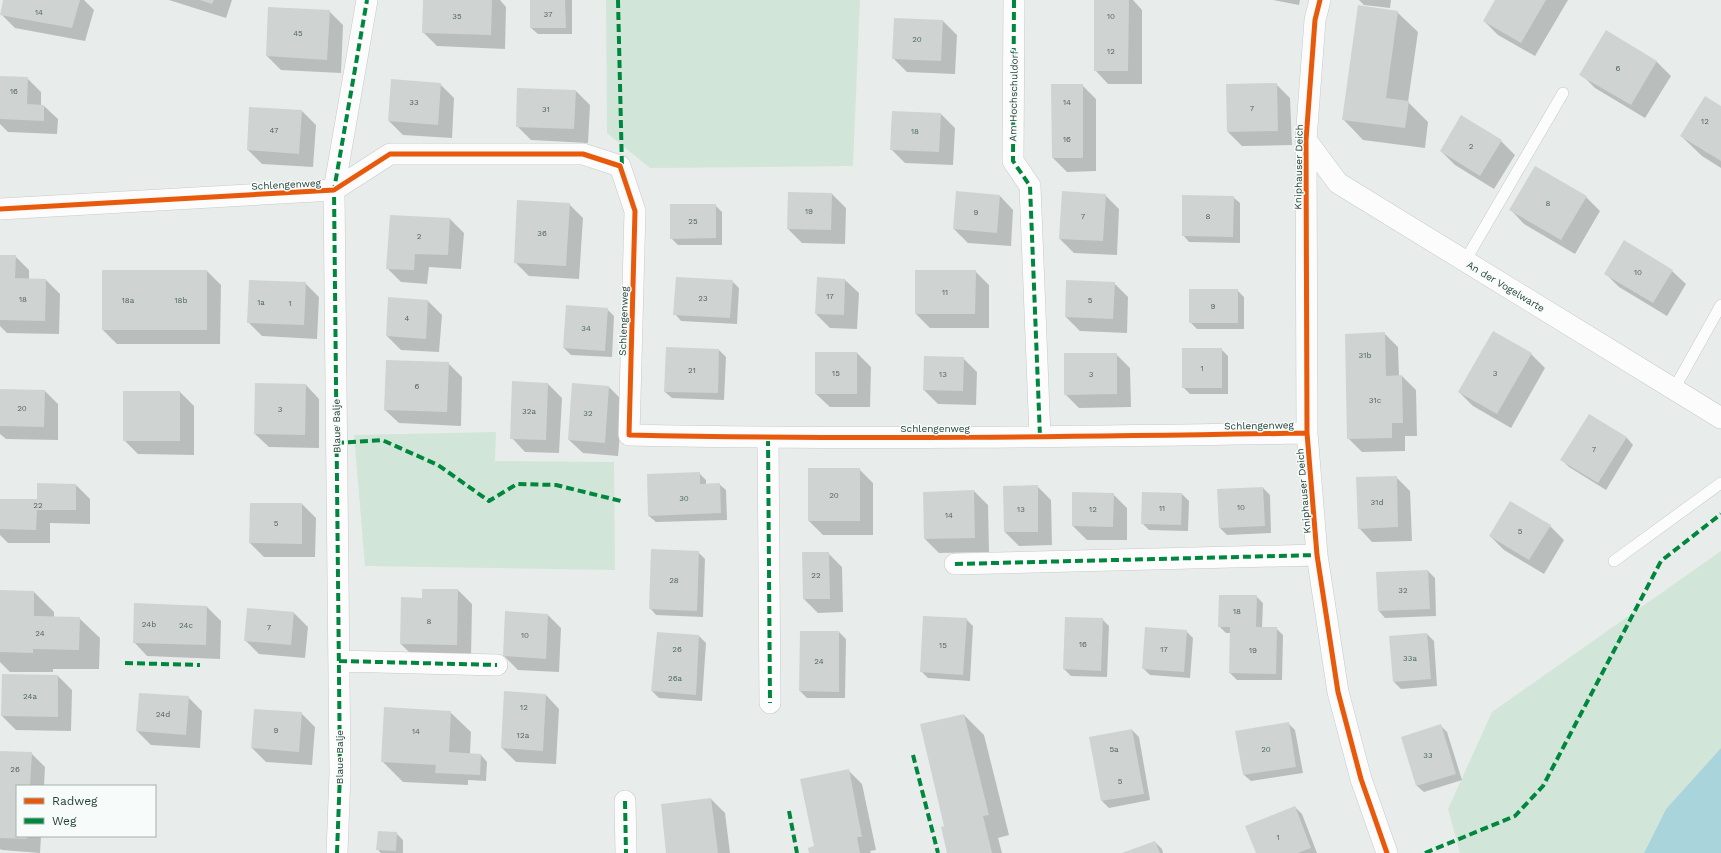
<svg xmlns="http://www.w3.org/2000/svg" width="1721" height="853" viewBox="0 0 1721 853" font-family="'Work Sans',sans-serif">
	<rect width="100%" height="100%" fill="#e8edeb"/>
	<path fill="#d1e6d8" d="M606,0H860L853,166L650,168L607,133Z
		M496,432L495,461L614,462L615,570L365,566L354,435Z
		M1721,551V748L1666,809L1644,853H1460L1448,809L1492,712Z"/>
	<path fill="#a9d4db" d="M1721,748V853H1644L1666,809Z"/>
	<path fill="#0003" d="M4,0H84L94,10L85,41L15,28L1,14Z
		M169,0H232L226,18Z
		M424,0H500L506,7L505,49L437,46L423,32Z
		M531,0H572V34H538L531,28Z
		M1095,0H1133L1142,10V84H1108L1095,70Z
		M1273,0H1300L1299,5Z
		M1359,0H1391L1390,8L1364,5Z
		M1496,0H1568L1535,56L1498,35L1484,21Z
		M329,11L343,25L341,73L281,70L267,56Z
		M1397,12L1418,32L1408,102L1428,122L1425,148L1363,140L1343,119Z
		M943,21L957,35L955,74L907,72L893,58Z
		M1606,32L1657,62L1671,76L1645,118L1595,88L1581,74Z
		M0,77L27,78L41,92V105L44,106L58,119L57,134L8,132L0,124Z
		M392,80L440,84L454,98L452,138L403,135L389,121Z
		M1276,84L1290,98L1292,145L1242,146L1228,132Z
		M1082,85L1096,99V171L1067,172L1053,158Z
		M576,91L590,105L588,143L531,140L517,126Z
		M1721,108V168L1702,156L1681,136Z
		M302,111L316,125L313,167L262,164L248,150Z
		M941,114L955,128L953,165L905,163L891,149Z
		M1462,117L1501,141L1515,155L1494,189L1455,165L1441,151Z
		M832,194L846,208L845,244L802,243L788,229Z
		M1105,195L1119,209L1117,255L1074,253L1060,239Z
		M1000,196L1013,210L1011,246L968,243L954,229Z
		M1233,197L1240,203V243L1189,242L1183,235Z
		M1586,197L1600,211L1575,254L1524,224L1511,210Z
		M569,204L583,218L579,279L529,276L515,262Z
		M715,205L722,212V245H678L671,238Z
		M450,219L464,233L461,269L429,267L427,284L401,282L387,268Z
		M0,256H15L29,270V279L46,280L60,294L59,334L7,333L0,326Z
		M207,271L221,285L220,344H117L103,330Z
		M975,271L989,285V328H930L916,314Z
		M1672,271L1686,284L1667,316L1619,287L1605,273Z
		M845,280L859,293L857,329L830,328L816,314Z
		M732,281L739,288L737,324L681,321L675,314Z
		M305,283L319,297L317,339L262,336L248,322Z
		M1114,283L1128,297L1127,333L1080,331L1066,317Z
		M1237,290L1244,297V329H1197L1190,322Z
		M428,301L442,315L439,352L401,350L387,336Z
		M607,309L614,316L612,357L571,355L564,348Z
		M1384,333L1398,347L1399,376H1402L1416,390L1417,436H1405V451L1362,452L1348,438Z
		M1221,349L1228,356V394H1190L1183,387Z
		M719,350L726,357L724,400L672,398L665,392Z
		M857,353L871,367L870,407H830L816,394Z
		M1116,354L1130,368L1131,407L1079,408L1065,394Z
		M1531,354L1545,368L1511,428L1473,406L1459,392Z
		M963,358L977,372L976,405L938,404L924,390Z
		M448,363L462,377L461,426L399,423L385,410Z
		M548,384L562,398L559,453L525,452L512,438Z
		M306,385L319,399V448L269,447L255,434Z
		M609,387L623,401L618,456L583,453L569,440Z
		M0,390L45,391L58,404V440L6,439L0,434Z
		M180,392L194,406V455L138,454L124,440Z
		M1590,415L1627,438L1633,445L1606,490L1569,467L1562,460Z
		M859,469L873,483V535H823L809,521Z
		M699,473L706,480V484H719L726,490L727,520L656,522L649,516Z
		M1396,477L1410,491L1412,541L1372,542L1359,528Z
		M76,485L90,499V524L50,523V543H8L0,535V500H38Z
		M1037,486L1051,500L1052,545L1019,546L1005,532Z
		M1263,488L1270,495L1271,533L1227,535L1220,528Z
		M974,491L988,505L989,552L939,553L925,539Z
		M1143,493L1182,494L1189,501L1188,531L1149,530L1142,523Z
		M1113,494L1127,508V540H1087L1073,526Z
		M302,504L316,518L315,557H264L250,543Z
		M1550,526L1564,540L1544,574L1504,550L1490,536Z
		M698,552L705,559L703,617L656,615L650,608Z
		M828,553L842,567L843,612L818,613L804,599Z
		M1428,571L1435,578L1436,616L1385,618L1379,611Z
		M458,590L472,604L471,658H415L401,644L423,599Z
		M0,591L34,592L54,612V618H79L100,638L99,669H53V672H10L0,662Z
		M1256,596L1263,603L1262,628H1276L1283,635L1282,680H1237L1230,673L1231,633H1226L1219,626Z
		M207,607L221,621L220,659L147,656L134,642Z
		M294,613L308,627L305,658L259,654L245,640Z
		M548,615L561,628L559,672L518,670L504,656Z
		M966,619L973,626L970,681L928,678L921,671Z
		M1102,619L1109,626L1107,677L1071,676L1064,669Z
		M1186,631L1193,638L1190,678L1150,675L1143,668Z
		M839,632L846,639L845,698H807L800,691Z
		M1427,634L1434,641L1437,686L1401,689L1394,682L1390,637Z
		M699,636L706,643L702,701L659,698L652,691Z
		M3,675L58,676L72,690L71,731L16,730L2,716Z
		M546,695L559,709L556,764L516,762L502,748Z
		M188,697L202,711L200,748L151,745L137,731Z
		M450,712L471,732L470,754L481,755L487,762L486,781L468,780V785L403,782L382,761Z
		M301,713L315,727L312,765L266,762L252,748Z
		M964,715L984,735L1009,835L998,838L1002,853H948L946,826Z
		M1288,723L1295,730L1303,773L1251,781L1244,775Z
		M1440,725L1447,732L1462,780L1424,792L1417,786Z
		M1132,730L1139,737L1150,800L1109,808L1102,801L1091,737Z
		M0,752L31,753L45,767L44,786H17V836H41L40,853L2,850L0,849Z
		M848,770L862,784L876,850L870,851L871,853H810L815,847Z
		M711,799L725,813L730,853H668Z
		M1295,807L1302,814L1317,853H1257Z
		M396,833L403,840V853H381L378,850Z
		M1155,842L1162,849L1163,853H1124Z"/>
	<path fill="#cfd4d2" d="M3,0H80L72,28L0,15Z
		M200,0H214L212,4Z
		M423,0H492L491,35L422,33Z
		M530,0H565L566,28H530Z
		M1094,0H1129L1128,71H1094Z
		M1495,0H1546L1521,43L1483,21Z
		M1358,5L1398,11L1386,98L1409,101L1405,128L1342,120Z
		M268,7L330,10L327,60L266,56Z
		M894,18L943,20L941,61L892,59Z
		M1606,30L1657,61L1631,105L1579,75Z
		M0,76L28,77L27,104L44,105V121L0,119Z
		M391,79L441,83L438,125L388,121Z
		M1277,83L1278,131L1227,132L1226,84Z
		M1051,84H1083V158H1052Z
		M517,88L576,90L574,129L516,127Z
		M1705,96L1721,106V161L1680,136Z
		M249,107L302,110L299,154L247,150Z
		M892,111L941,113L939,152L890,150Z
		M1461,115L1502,140L1480,176L1440,151Z
		M1535,166L1587,196L1561,240L1509,210Z
		M956,191L1000,195L997,233L953,229Z
		M1062,191L1106,194L1103,241L1059,239Z
		M788,192L832,193L831,230L787,229Z
		M1182,195L1234,196L1233,237L1182,236Z
		M517,200L570,203L566,266L514,263Z
		M670,204H716V238L670,239Z
		M390,215L450,218L448,255L415,254L414,270L386,269Z
		M1624,240L1673,270L1653,303L1604,274Z
		M0,255H16L15,278L46,279L45,321L0,320Z
		M102,270H207V330H102Z
		M915,270H976L975,314H915Z
		M676,277L733,280L730,318L673,315Z
		M817,277L845,279L844,315L815,314Z
		M249,280L306,282L304,325L247,323Z
		M1066,280L1115,282L1113,319L1065,317Z
		M1189,289H1238V323H1189Z
		M388,297L428,300L426,339L386,336Z
		M566,305L608,308L605,351L563,348Z
		M1493,331L1532,353L1497,414L1458,392Z
		M1385,332L1386,376L1402,375L1403,423H1392V438L1347,439L1345,334Z
		M666,347L719,349L718,393L664,392Z
		M1182,348H1222V388H1182Z
		M815,352H857V394H815Z
		M1064,353H1117V394L1064,395Z
		M924,356L964,357L963,391L923,390Z
		M386,360L449,362L447,412L384,410Z
		M512,381L548,383L546,440L510,439Z
		M255,383L306,384L305,435L254,434Z
		M572,383L609,386L605,443L568,440Z
		M0,389L45,390L44,427L0,426Z
		M123,391H180V441H123Z
		M1589,414L1627,437L1598,483L1560,460Z
		M808,468H860V521H808Z
		M700,472V484L720,483L721,513L648,516L647,474Z
		M1397,476L1398,527L1358,529L1356,477Z
		M37,483L76,484V510H37L36,530L0,529V499H37Z
		M1038,485V532H1004L1003,486Z
		M1263,487L1265,526L1219,528L1217,489Z
		M974,490L975,538L924,539L923,492Z
		M1072,492L1114,493L1113,527L1072,526Z
		M1142,492L1182,493L1181,525L1141,524Z
		M1510,501L1551,525L1529,560L1489,536Z
		M250,503H302V544L249,543Z
		M651,549L699,551L697,611L649,609Z
		M802,552H829L830,599H803Z
		M1428,570L1430,609L1378,611L1376,572Z
		M422,589H458L457,645L400,644L401,597L422,598Z
		M0,590L34,591V616L80,617L79,650L33,649V653L0,652Z
		M1219,595H1257L1256,627H1277L1276,674L1229,673L1230,627H1218Z
		M134,603L207,606L206,645L133,643Z
		M247,608L294,612L291,645L244,641Z
		M505,611L548,614L546,659L503,656Z
		M923,616L967,618L963,675L920,672Z
		M1065,617L1103,618L1101,671L1063,669Z
		M1145,627L1187,630L1184,672L1142,669Z
		M800,631H839V692L799,691Z
		M657,632L699,635L696,695L651,691Z
		M1427,633L1431,679L1393,682L1389,636Z
		M2,674L58,675V717L1,716Z
		M504,691L546,694L543,751L501,748Z
		M139,693L189,696L186,735L136,731Z
		M384,707L451,711L449,752L481,754L480,775L435,773L436,765L381,762Z
		M254,709L302,712L299,752L251,748Z
		M964,714L989,815L983,816L992,853H947L941,827L944,826L920,724Z
		M1289,722L1296,767L1243,775L1235,731Z
		M1441,724L1456,774L1416,786L1401,737Z
		M1132,729L1144,794L1101,801L1089,737Z
		M0,751L32,752L30,786H17V836H27V839L0,838Z
		M849,769L862,837H857L860,853H809L808,848L814,846L800,779Z
		M711,798L718,853H666L661,804Z
		M1295,806L1311,848L1298,853H1256L1245,826Z
		M378,831L397,832L396,851L376,850Z
		M1155,841L1160,853H1122Z"/>
	<g fill="none" stroke-linecap="round" stroke-linejoin="round">
		<defs>
			<path id="service" d="M1465,261L1563,93
				M1674,389L1721,305
				M1614,561L1721,483"/>
			<path id="minor" d="M1014,0L1013,161L1030,186L1040,437
				M1320,0L1315,20L1306,140L1307,433L1317,555L1338,692L1361,779L1387,853
				M1306,140L1338,183L1721,418
				M0,209L334,190L390,154H583L620,166L635,211L629,435C855,440 1081,437 1307,433
				M768,438L770,703
				M955,564L1317,555
				M339,661L497,665
				M625,801L626,853
				M337,853L340,773L334,190L367,0"/>
		</defs>
		<use href="#service" stroke="#c5cac8" stroke-width="12"/>
		<use href="#minor" stroke="#c5cac8" stroke-width="22"/>
		<use href="#service" stroke="#fcfcfc" stroke-width="11"/>
		<use href="#minor" stroke="#fcfcfc" stroke-width="21"/>
		<path stroke="#00873e" stroke-width="4" stroke-dasharray="8 4" stroke-linecap="butt" d="M618,0L622,169
			M1014,0L1013,161L1030,186L1040,437
			M768,438L770,703
			M336,443L382,440L438,465L489,501L517,484L556,485L621,501
			M955,564L1317,555
			M339,661L497,665
			M125,663L200,665
			M913,755L938,853
			M625,801L626,853
			M789,811L797,853
			M337,853L340,773L334,190L367,0
			M1425,853L1515,816L1543,786L1661,561L1721,514"/>
		<defs>
			<path id="cycleway" d="M1320,0L1315,20L1306,140L1307,433L1317,555L1338,692L1361,779L1387,853
				M0,209L334,190L390,154H583L620,166L635,211L629,435C855,440 1081,437 1307,433"/>
		</defs>
		<use href="#cycleway" stroke="#f7fbf9" stroke-width="8"/>
		<use href="#cycleway" stroke="#e8590c" stroke-width="5"/>
	</g>
	<g text-anchor="middle" stroke-width="3" stroke-linejoin="round" paint-order="stroke">
		<g font-size="8" fill="#506761">
			<text x="39" y="15">14</text>
			<text x="548" y="17">37</text>
			<text x="457" y="19">35</text>
			<text x="1111" y="19">10</text>
			<text x="298" y="36">45</text>
			<text x="917" y="42">20</text>
			<text x="1111" y="54">12</text>
			<text x="1618" y="71">6</text>
			<text x="14" y="94">16</text>
			<text x="414" y="105">33</text>
			<text x="1067" y="105">14</text>
			<text x="1252" y="111">7</text>
			<text x="546" y="112">31</text>
			<text x="1705" y="124">12</text>
			<text x="274" y="133">47</text>
			<text x="915" y="134">18</text>
			<text x="1067" y="142">16</text>
			<text x="1471" y="149">2</text>
			<text x="1548" y="206">8</text>
			<text x="809" y="214">19</text>
			<text x="976" y="215">9</text>
			<text x="1083" y="219">7</text>
			<text x="1208" y="219">8</text>
			<text x="693" y="224">25</text>
			<text x="542" y="236">36</text>
			<text x="419" y="239">2</text>
			<text x="1638" y="275">10</text>
			<text x="945" y="295">11</text>
			<text x="830" y="299">17</text>
			<text x="703" y="301">23</text>
			<text x="23" y="302">18</text>
			<text x="128" y="303">18a</text>
			<text x="181" y="303">18b</text>
			<text x="1090" y="303">5</text>
			<text x="261" y="305">1a</text>
			<text x="290" y="306">1</text>
			<text x="1213" y="309">9</text>
			<text x="407" y="321">4</text>
			<text x="586" y="331">34</text>
			<text x="1365" y="358">31b</text>
			<text x="1202" y="371">1</text>
			<text x="692" y="373">21</text>
			<text x="836" y="376">15</text>
			<text x="1495" y="376">3</text>
			<text x="943" y="377">13</text>
			<text x="1091" y="377">3</text>
			<text x="417" y="389">6</text>
			<text x="1375" y="403">31c</text>
			<text x="22" y="411">20</text>
			<text x="280" y="412">3</text>
			<text x="529" y="414">32a</text>
			<text x="588" y="416">32</text>
			<text x="1594" y="452">7</text>
			<text x="834" y="498">20</text>
			<text x="684" y="501">30</text>
			<text x="1377" y="505">31d</text>
			<text x="38" y="508">22</text>
			<text x="1241" y="510">10</text>
			<text x="1162" y="511">11</text>
			<text x="1021" y="512">13</text>
			<text x="1093" y="512">12</text>
			<text x="949" y="518">14</text>
			<text x="276" y="526">5</text>
			<text x="1520" y="534">5</text>
			<text x="816" y="578">22</text>
			<text x="674" y="583">28</text>
			<text x="1403" y="593">32</text>
			<text x="1237" y="614">18</text>
			<text x="429" y="624">8</text>
			<text x="149" y="627">24b</text>
			<text x="186" y="628">24c</text>
			<text x="269" y="630">7</text>
			<text x="40" y="636">24</text>
			<text x="525" y="638">10</text>
			<text x="1083" y="647">16</text>
			<text x="943" y="648">15</text>
			<text x="677" y="652">26</text>
			<text x="1164" y="652">17</text>
			<text x="1253" y="653">19</text>
			<text x="1410" y="661">33a</text>
			<text x="819" y="664">24</text>
			<text x="675" y="681">26a</text>
			<text x="30" y="699">24a</text>
			<text x="524" y="710">12</text>
			<text x="163" y="717">24d</text>
			<text x="276" y="733">9</text>
			<text x="416" y="734">14</text>
			<text x="523" y="738">12a</text>
			<text x="1114" y="752">5a</text>
			<text x="1266" y="752">20</text>
			<text x="1428" y="758">33</text>
			<text x="15" y="772">26</text>
			<text x="1120" y="784">5</text>
			<text x="1278" y="840">1</text>
		</g>
		<g font-size="10" fill="#24423a" stroke="#f7fbf9">
			<text transform="translate(1013 96) rotate(-89)" y="4">Am Hochschuldorf</text>
			<text transform="translate(1298 167) rotate(-89)" y="4">Kniphauser Deich</text>
			<text transform="translate(286 184) rotate(-3)" y="4">Schlengenweg</text>
			<text transform="translate(1506 286) rotate(31)" y="4">An der Vogelwarte</text>
			<text transform="translate(623 321) rotate(-88)" y="4">Schlengenweg</text>
			<text transform="translate(1259 425) rotate(-1)" y="4">Schlengenweg</text>
			<text transform="translate(336 426) rotate(-91)" y="4">Blaue Balje</text>
			<text x="935" y="432">Schlengenweg</text>
			<text transform="translate(1303 491) rotate(-95)" y="4">Kniphauser Deich</text>
			<text transform="translate(339 757) rotate(-90)" y="4">Blaue Balje</text>
		</g>
	</g>
	<rect x="16" y="785" width="140" height="52" fill="#f7fbf9" stroke="#a3b1ad"/>
	<rect x="24" y="798" width="20" height="6" fill="#e8590c" stroke="#a3b1ad"/>
	<text x="52" y="805" font-size="12" fill="#24423a">Radweg</text>
	<rect x="24" y="818" width="20" height="6" fill="#00873e" stroke="#a3b1ad"/>
	<text x="52" y="825" font-size="12" fill="#24423a">Weg</text>
</svg>
